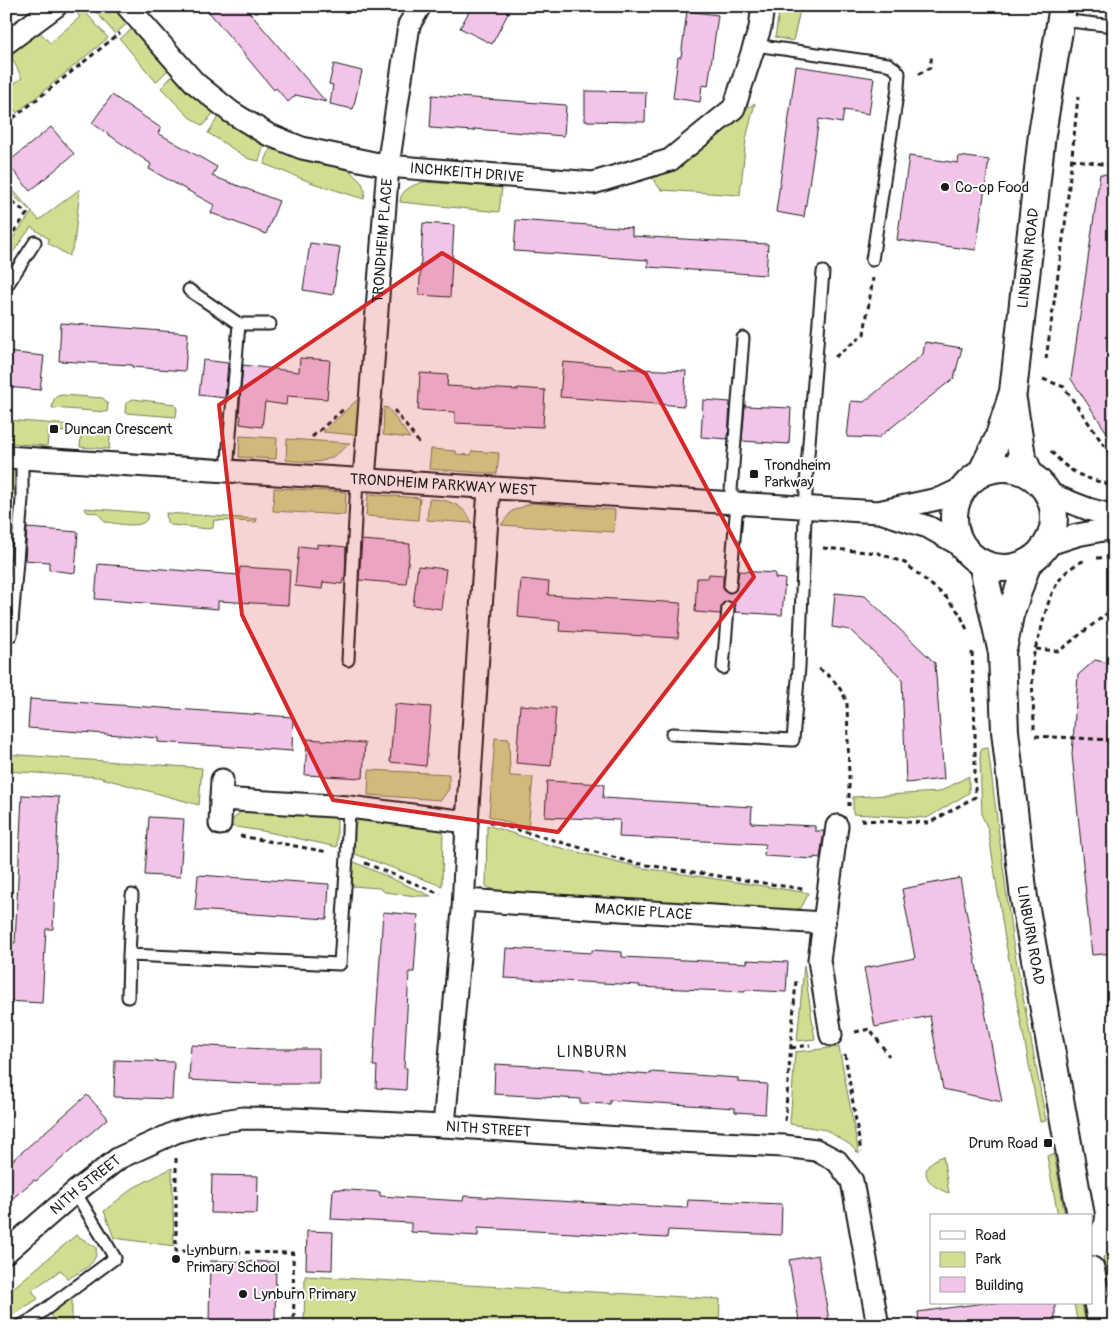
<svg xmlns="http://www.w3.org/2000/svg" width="1120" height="1332" viewBox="0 0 1120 1332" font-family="Pangolin,sans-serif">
	<rect width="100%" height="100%" fill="#fff"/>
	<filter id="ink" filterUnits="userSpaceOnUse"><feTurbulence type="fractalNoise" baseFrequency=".02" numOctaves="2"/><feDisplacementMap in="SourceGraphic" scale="10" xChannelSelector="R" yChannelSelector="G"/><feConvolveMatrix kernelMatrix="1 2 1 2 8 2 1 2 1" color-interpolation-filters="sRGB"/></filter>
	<g filter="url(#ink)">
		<path fill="#d1dd90" stroke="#767c56" d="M71,6H80L108,38L17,113L6,100V89L22,78L12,58L14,48L37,29L50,43L80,17Z
			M91,6H114L129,22L115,34Z
			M780,6H801L793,41L775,37Z
			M133,28L169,69L156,82L120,39Z
			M174,74L215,111L203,126L189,117L161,88Z
			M755,103L746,139L740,195L661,190L652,178C675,169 695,156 714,139C728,127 739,112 755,103Z
			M220,114L265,142L259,161L249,159L208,133Z
			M272,144L349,170L362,183L365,191L364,199L313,183L264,164Z
			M6,182L39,220L80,189L74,245L69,256L48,243L49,239L31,227L6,262V247L32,212L6,189Z
			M423,182L502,187L499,212L400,202C400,190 413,185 423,182Z
			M63,395L103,398L108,404L107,412L52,408L54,399L57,396Z
			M359,398L358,427L356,435L323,432Z
			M133,399L175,404L177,409L176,417L125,413L126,403Z
			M384,407L388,408L410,438L383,435Z
			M6,420L72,425V432L49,431L47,446L6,443Z
			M82,426L111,428L109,449L80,447Z
			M240,436L277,438L276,459L239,457Z
			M287,439L350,443C326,466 317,463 286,460Z
			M431,449L456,451V454L471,455L472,451L499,453L497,474L429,469Z
			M6,470L17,471L16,494L6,493Z
			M274,488L346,492L345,515L273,511Z
			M368,494L420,498L418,520L366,516Z
			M429,499C448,499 465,505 472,523L427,520Z
			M532,503L615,510L614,532L501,525L512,511Z
			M84,508L148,513C149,532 118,523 105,522L98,513L87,512Z
			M166,513L257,519L256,522L214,520L213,528L208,529L171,525L167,522Z
			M495,738L509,739L510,776L533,777L528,830L489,816Z
			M988,748L1012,937L1046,1121L1040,1122L1005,939L988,829L982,816L980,758L981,749Z
			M6,754L202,768L199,805L98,777L6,771Z
			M369,770L449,774V789L441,800L368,795Z
			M969,776V793L927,818L853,814V797L939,792Z
			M243,810L333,813L337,818V847L268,832L230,826L231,821Z
			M365,817L443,827L442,886L352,853L354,828L358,820Z
			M487,825L545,844L643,868L809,893L801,908L787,912L710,905L500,891L489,888L486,886Z
			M352,861L431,896H416L385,892L379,888L352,886Z
			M804,965L815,1039L797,1041Z
			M839,1047L859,1154L849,1144L826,1130L790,1124L795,1052Z
			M1054,1154L1065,1216H1058L1047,1156Z
			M943,1156L949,1193C925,1186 915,1166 943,1156Z
			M172,1168L174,1246L114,1238L104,1211L133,1188Z
			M76,1235L96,1247C99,1265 81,1270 68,1279L61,1270L32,1290L38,1299L6,1319V1294Z
			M1110,1255L1114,1273V1316L1103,1257Z
			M305,1276L720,1299L719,1326H304Z
			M72,1298V1326H58L49,1313Z
			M1074,1303H1082L1086,1326H1078Z"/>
		<path fill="#f1c4e8" stroke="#1c1c1c" d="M204,6H244L326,102L296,95L288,102L276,88L274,90Z
			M472,6H512L492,44L460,28Z
			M687,11L718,15L708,86L702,85L700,102L673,98L678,57H681Z
			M334,64L362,71L353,109L330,104L333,85L329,84Z
			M796,66L874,78L869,114L844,110L842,123L819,119L804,217L776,212Z
			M585,91L646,92L645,122L585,121Z
			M112,95L161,128L158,133L217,167L212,176L279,201L266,234L211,213L214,205L149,169L151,164L92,123Z
			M432,95L566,105L564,136L474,129V131L430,128Z
			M51,127L74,154L30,191L7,163Z
			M909,156L958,163L959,156L989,160L976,250L897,240Z
			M1100,174L1114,175V351L1111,369L1114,373V443L1071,379Z
			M516,220L632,228V236L768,244L766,275L648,267V260L514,251Z
			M423,223L454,225L450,297L419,295Z
			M310,243L340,247L333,295L303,290Z
			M61,323L188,333L185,371L132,367V365L59,361Z
			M925,342L962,348L954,378L878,438L847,437L851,401L864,402L923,354Z
			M6,352L44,356L40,390L6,387Z
			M300,358L330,360L327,399L287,396L286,405L265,402L262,427L240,424L241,416L239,415L243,365L299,372Z
			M203,360L228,363L225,398L199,395Z
			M563,362L613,366V368L686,371L684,406L560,397Z
			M420,373L448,375L447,386L518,390V388L545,390L543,427L455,423V412L418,410Z
			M703,400L730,402L728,439L701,437Z
			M745,406L791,408L789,444L742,441Z
			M6,526L12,527L10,559H6Z
			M27,528L78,532L75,573L49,570V562L25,560Z
			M362,540L410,544L406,584L359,580Z
			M317,544L346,547L345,579H343L342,584L323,582L322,589L295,586L299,546L317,548Z
			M98,564L239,575L240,567L290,570L288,605L218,601V609L95,599Z
			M418,566L446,569L441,609L413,605Z
			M739,571L775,573V578L785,579L782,615L735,612V604L728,601L722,604L720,614L695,612L697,578H708L709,574L723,575V589L730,593L736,590Z
			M521,579L549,582L548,595L681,603L678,638L559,631L560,621L518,617Z
			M835,593L865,596L935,663L944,779L906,783L902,678L850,630L832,627Z
			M1095,660L1114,664V691L1110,739L1114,782V953L1092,955L1072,754L1078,675Z
			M30,699L293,717L292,751L158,742V738L28,728Z
			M395,704L431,707L426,766L390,762Z
			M520,705L556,708L551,766L516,763Z
			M307,739L365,743L363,778L305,775Z
			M547,781L604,784L603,798L752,807L751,823L815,826V831H824L820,858L814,857V859L764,856L765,844L619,837L620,820L545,817Z
			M22,795L59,797L53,929H46L42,1003L6,1001L8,943H15Z
			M149,817L184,819L180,877L145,875Z
			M198,875L329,884L327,919L195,910Z
			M960,878L1002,1102L943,1089L930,1016L875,1027L864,968L915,958L902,889Z
			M383,912L418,915L414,972H409L404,1068H407L406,1090L376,1088L377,1066H373Z
			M506,948L592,953V950L622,952V957L747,963V960L788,962L786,992L745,990V992L639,987L640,985L504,978Z
			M191,1045L265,1049H319V1084H262L189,1080Z
			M115,1060L174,1062L172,1099L114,1097Z
			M495,1064L583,1069V1070L637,1074V1073L651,1074V1072L738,1078V1082L767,1084L765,1114L735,1112V1108L610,1100V1104L580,1103V1099L494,1094Z
			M87,1095L108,1118L36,1181L34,1180L6,1204V1166Z
			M212,1175L258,1176L257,1214L211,1213Z
			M333,1189L380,1192V1196L463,1201L464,1196L687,1208L688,1200L782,1204L781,1235L668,1230L667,1238L478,1228V1236L411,1232V1223L331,1219Z
			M307,1231L333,1232L332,1270L306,1269Z
			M818,1255L830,1326H800L789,1260Z
			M210,1261L276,1262L275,1326H209Z
			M984,1303H1055V1326H919L918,1312Z"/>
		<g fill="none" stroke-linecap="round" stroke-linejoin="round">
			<defs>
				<path id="service" d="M1061,20L1114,26
					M754,45L888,64L894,68L899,73L898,88L872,260
					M6,287L35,242
					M189,290L239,324H270
					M227,471L239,324
					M730,503L743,338
					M730,586L737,503
					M11,635L22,499V458
					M348,660L357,479
					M723,668L728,608
					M672,734L793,740L799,667L807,467L823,272
					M132,895L129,955L340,964L347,856L349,807
					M128,997L129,955
					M20,1326L31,1320L115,1258L75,1192"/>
				<g id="minor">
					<path id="s1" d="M127,6L195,83L231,112L267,134L302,148L388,166L593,183L670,160L734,108L760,28L763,6"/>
					<path d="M6,43L56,6"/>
					<path id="s2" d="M6,457L878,512L942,498L963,488"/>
					<path id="s3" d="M364,480L388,166L409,25L420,6"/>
					<path d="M1047,493L1088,509L1114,516"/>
					<path d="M883,513L928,527L962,546"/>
					<path d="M1046,545L1077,535L1114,528"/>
					<path d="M221,799L222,780"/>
					<path d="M220,824L221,799L349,807L467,822"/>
					<path id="s4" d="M464,900L824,923"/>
					<path d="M831,1035L819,960L837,826"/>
					<path d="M444,1126L463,910L467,822L489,488"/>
					<path id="s5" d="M6,1252L75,1192L119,1158L176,1132L204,1124L243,1118L293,1119L444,1126L635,1139L784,1146L816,1150L837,1161L852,1181L878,1326"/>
				</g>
				<g id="tertiary">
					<path d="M1013,400L1022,456L1030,475"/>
					<circle cx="1004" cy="518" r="50"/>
					<path id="s6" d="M981,473L998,439L1013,392L1042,134L1063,6"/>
					<path id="s7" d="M982,563L1002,653L1005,731L1024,898L1081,1216"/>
					<path d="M1004,645L1010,615L1028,562"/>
					<path d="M1091,1270L1102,1326"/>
				</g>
			</defs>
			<use href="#service" stroke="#1c1c1c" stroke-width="15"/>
			<use href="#minor" stroke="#1c1c1c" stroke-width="25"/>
			<use href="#tertiary" stroke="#1c1c1c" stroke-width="30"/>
			<path stroke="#1c1c1c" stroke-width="3" stroke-dasharray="5 4" stroke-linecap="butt" d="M919,74L930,68L932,54
				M6,107L15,117
				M6,124L120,33
				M1071,159L1114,166
				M6,196L27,214L6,242
				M835,357L864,334L873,278
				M1046,359L1065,225L1078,97
				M1043,379L1064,387L1114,460
				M394,410L420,444
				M312,437L345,408
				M1051,451C1072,476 1084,477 1114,486
				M823,548L878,553L905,563L946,597L960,614L968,632
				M1097,558L1114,557
				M1036,649L1059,651L1114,608
				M819,669C832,676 842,689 847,703L849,776V806
				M1034,729C1034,707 1031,683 1033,660C1034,650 1038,640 1041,630C1048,601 1055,571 1086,560
				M1035,736L1114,740
				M861,820L929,823L975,797V731L972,650
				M490,822L634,863L803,889
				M240,836L328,852
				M365,863L440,894
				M855,1032L870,1029L889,1056
				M791,1048L810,1045
				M845,1054L861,1152
				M785,1121L796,980
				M176,1158V1251L293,1253L294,1326
				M1110,1214L1114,1236"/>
			<use href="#service" stroke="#fff" stroke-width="11"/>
			<use href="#minor" stroke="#fff" stroke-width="21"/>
			<use href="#tertiary" stroke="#fff" stroke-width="26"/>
		</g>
	</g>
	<path fill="#d62828" fill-opacity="0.2" stroke="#d62828" stroke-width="4" stroke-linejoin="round" d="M442,253L646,374L754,577L558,832L333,800L242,615L219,405Z"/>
	<g fill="#1c1c1c" stroke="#fff" stroke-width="2">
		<circle cx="945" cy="187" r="5"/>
		<rect x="49" y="424" width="10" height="10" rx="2.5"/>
		<rect x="749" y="469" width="10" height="10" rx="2.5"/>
		<rect x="1043" y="1138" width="10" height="10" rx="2.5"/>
		<circle cx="176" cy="1259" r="5"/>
		<circle cx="243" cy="1294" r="5"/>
	</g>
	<g text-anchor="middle" stroke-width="4" stroke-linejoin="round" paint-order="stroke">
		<g font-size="15" fill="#1c1c1c" stroke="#fff">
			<text dy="5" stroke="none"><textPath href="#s1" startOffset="396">INCHKEITH DRIVE</textPath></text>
			<text dy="5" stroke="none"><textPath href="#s3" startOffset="240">TRONDHEIM PLACE</textPath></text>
			<text dy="5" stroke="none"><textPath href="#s6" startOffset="222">LINBURN ROAD</textPath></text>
			<text dy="5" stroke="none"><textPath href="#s2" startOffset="438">TRONDHEIM PARKWAY WEST</textPath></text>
			<text dy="5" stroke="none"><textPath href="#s4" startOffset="180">MACKIE PLACE</textPath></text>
			<text dy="5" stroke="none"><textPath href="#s7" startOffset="376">LINBURN ROAD</textPath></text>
			<text dy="5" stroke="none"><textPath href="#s5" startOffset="524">NITH STREET</textPath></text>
			<text dy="5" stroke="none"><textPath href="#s5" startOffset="104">NITH STREET</textPath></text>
		</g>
		<g font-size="15" fill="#1c1c1c" stroke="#fff" text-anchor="start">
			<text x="955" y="192">Co-op Food</text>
			<text x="64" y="434">Duncan Crescent</text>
			<text x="764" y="470">Trondheim<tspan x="764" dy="17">Parkway</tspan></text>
			<text x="1038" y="1148" text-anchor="end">Drum Road</text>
			<text x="186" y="1255">Lynburn<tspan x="186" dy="17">Primary School</tspan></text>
			<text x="253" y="1299">Lynburn Primary</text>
		</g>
		<g font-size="16" letter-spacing="1" fill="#1c1c1c" stroke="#fff">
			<text x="592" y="1057">LINBURN</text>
		</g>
	</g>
	<rect width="1120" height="1332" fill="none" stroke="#fff" stroke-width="25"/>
	<rect x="12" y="12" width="1095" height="1307" fill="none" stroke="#1c1c1c" stroke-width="2" filter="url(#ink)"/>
	<rect x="930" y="1214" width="162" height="90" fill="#ffffff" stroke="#a4a4a4"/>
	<rect x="940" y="1231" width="25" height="8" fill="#ffffff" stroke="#a4a4a4"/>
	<text x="975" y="1240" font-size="15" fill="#1c1c1c">Road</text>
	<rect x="940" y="1252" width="25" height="15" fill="#d1dd90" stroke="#a4a4a4"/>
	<text x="975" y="1264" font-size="15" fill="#1c1c1c">Park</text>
	<rect x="940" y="1277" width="25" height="15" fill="#f1c4e8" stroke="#a4a4a4"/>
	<text x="975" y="1290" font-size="15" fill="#1c1c1c">Building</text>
</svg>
